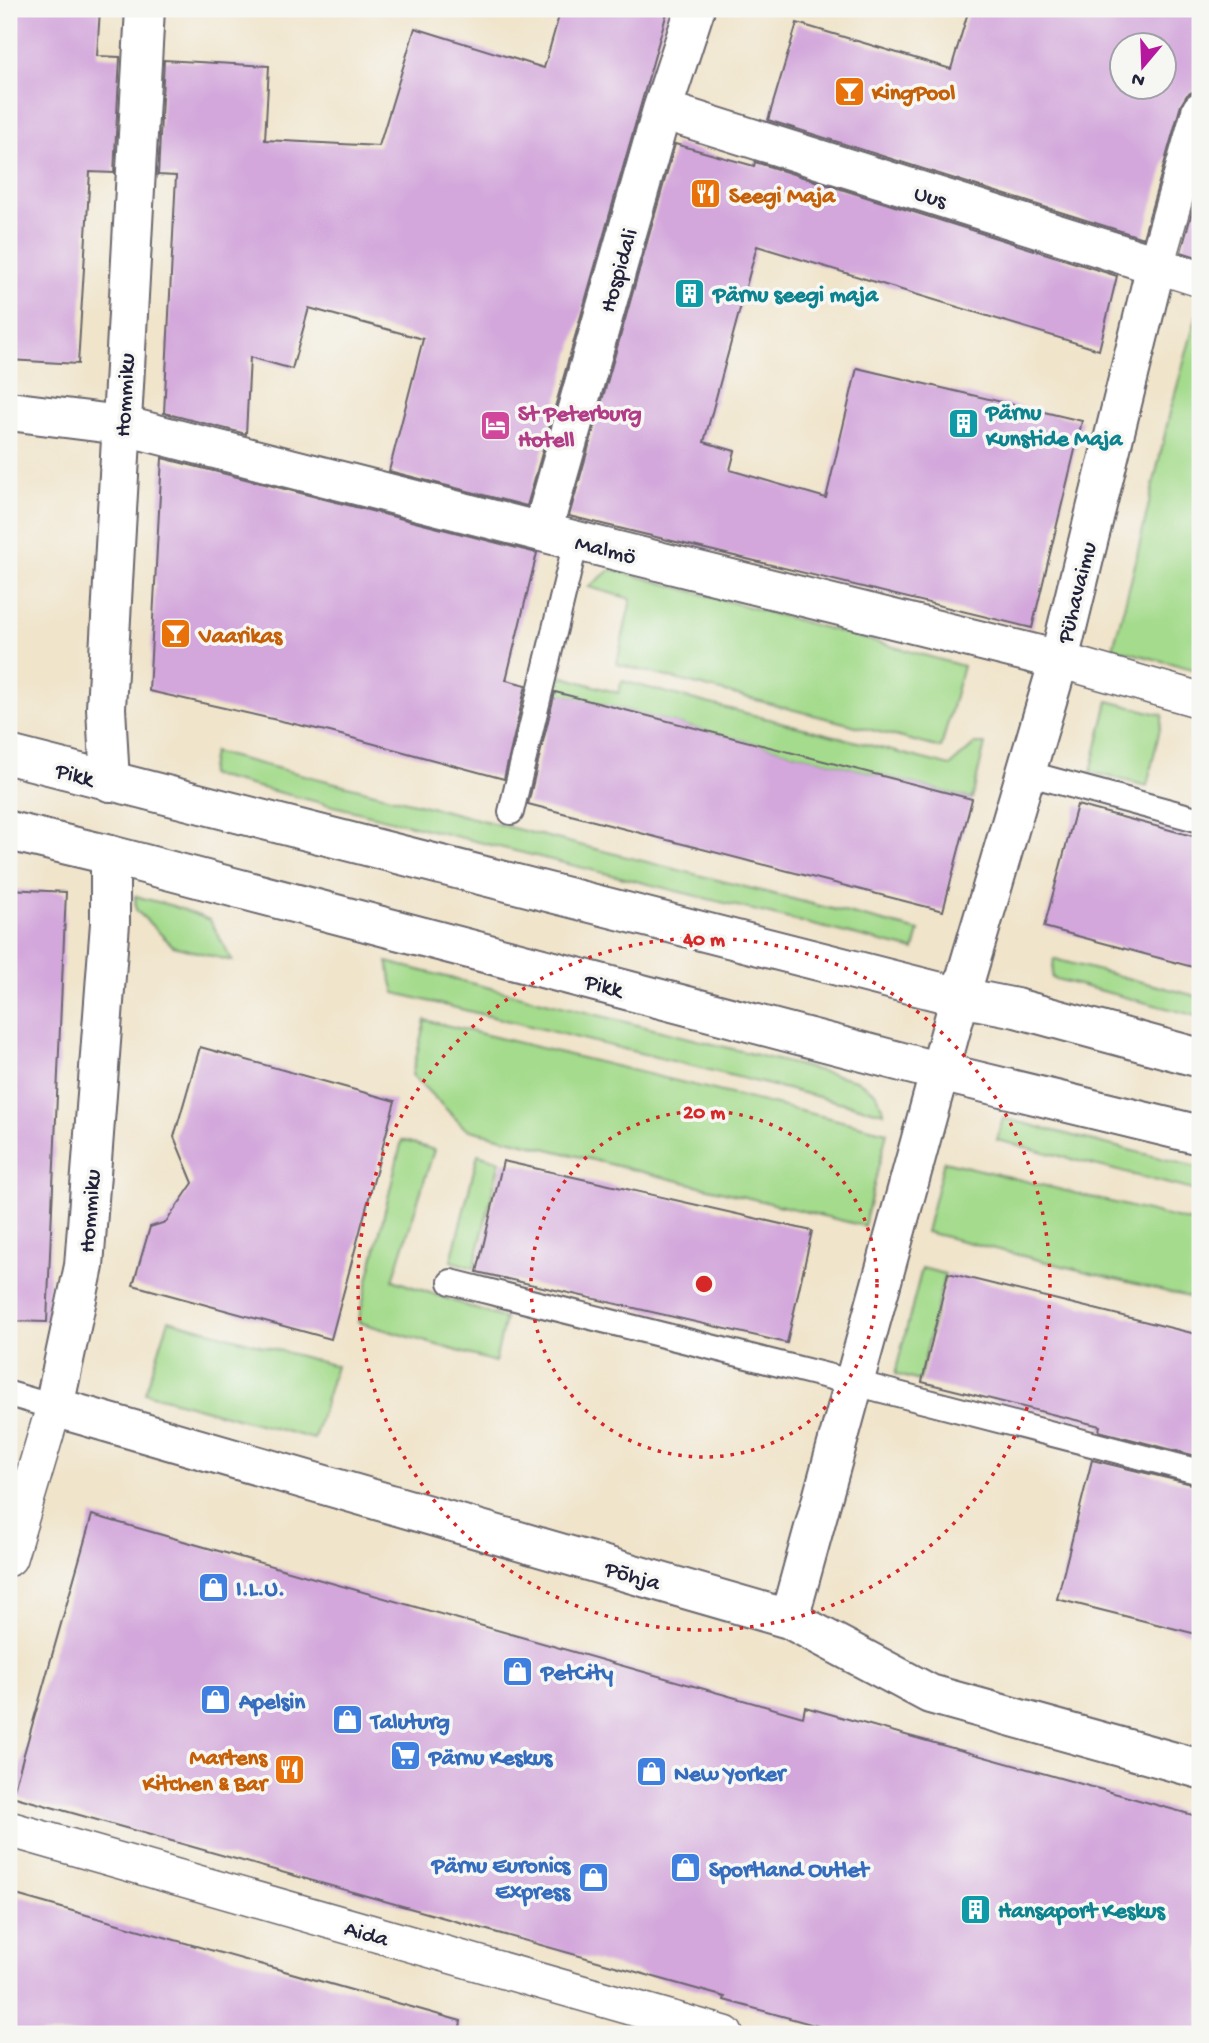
<svg xmlns="http://www.w3.org/2000/svg" width="1209" height="2043" viewBox="0 0 1209 2043" font-family="'Gochi Hand',sans-serif">
	<rect width="100%" height="100%" fill="#f6f6f2"/>
	<filter id="ink" filterUnits="userSpaceOnUse"><feTurbulence type="fractalNoise" baseFrequency=".0143" numOctaves="2"/><feDisplacementMap in="SourceGraphic" scale="14" xChannelSelector="R" yChannelSelector="G"/><feConvolveMatrix kernelMatrix="1 2 1 2 8 2 1 2 1" color-interpolation-filters="sRGB"/></filter>
	<filter id="wash" filterUnits="userSpaceOnUse"><feTurbulence type="fractalNoise" baseFrequency=".00686" numOctaves="4" result="noise"/><feDisplacementMap in="SourceGraphic" scale="28" xChannelSelector="R" yChannelSelector="G"/><feGaussianBlur stdDeviation="1.57" result="paint"/><feColorMatrix in="noise" values="0 0 0 0 0 0 0 0 0 0 0 0 0 0 0 0 0 1.4 0 .05"/><feComposite in="paint" operator="in"/></filter>
	<g filter="url(#wash)">
		<rect width="100%" height="100%" fill="#f0e4ca"/>
		<path fill="#a4db8c" stroke="#637e64" stroke-width="2" d="M1197,315L1200,316V671L1113,648L1132,577L1170,412Z
			M611,569L963,666L941,748L617,664L631,599L589,587Z
			M557,675L618,693L622,681L950,766L975,744H985L972,799L553,692Z
			M1108,701L1163,715L1147,786L1091,772Z
			M213,752L919,931L914,950L209,775Z
			M135,896L173,906L210,920L232,961L173,946L136,910Z
			M1054,959L1200,997V1017L1052,978Z
			M387,962L856,1080L877,1094L884,1113L395,993Z
			M425,1020L887,1132L864,1226L466,1129L412,1075Z
			M1003,1118L1200,1168V1192L997,1140Z
			M402,1140L434,1150L393,1280L505,1319L495,1362L358,1322Z
			M478,1154L500,1161L474,1268L451,1261Z
			M944,1161L1200,1224V1300L926,1232Z
			M922,1268L945,1274L919,1381L895,1374Z
			M169,1320L336,1366L314,1439L145,1393Z"/>
		<g id="blocks">
			<path fill="#d3a7db" fill-rule="evenodd" d="M9,9H100L97,56L120,57L114,173L90,172L78,364L9,360Z
				M561,9H668L527,506L389,471L423,339L309,308L292,369L250,357L246,434L164,413L176,176L158,175L164,60L269,66L265,140L379,146L415,28L544,68Z
				M969,9H1161L1200,14V90L1194,91L1187,95L1181,105L1143,238L768,120L797,23L951,69ZM1122,46H1164V88H1122Z
				M675,144L754,166L755,162L1117,276L1099,350L757,246L704,442L735,451L730,470L826,498L857,368L1082,421L1032,628L569,516Z
				M1200,183V258L1181,252Z
				M162,458L537,553L506,680L526,685L504,779L330,732L149,691Z
				M555,692L972,799L943,911L528,804Z
				M1077,805L1200,838V969L1044,927Z
				M9,889L66,892L47,1322L9,1321Z
				M200,1047L395,1101L331,1339L133,1285L150,1227L166,1222L193,1183L174,1137Z
				M503,1161L812,1231L787,1343L477,1272Z
				M948,1273L1200,1335V1457L1099,1431L1100,1426L922,1382Z
				M1092,1460L1200,1486V1635L1057,1599Z
				M92,1515L803,1717L805,1707L1200,1817V2034H847L724,2000L725,1997L12,1796Z
				M9,1893L461,2021L459,2034H9Z"/>
		</g>
	</g>
	<g filter="url(#ink)">
		<use href="#blocks" fill-opacity="0" stroke="#6a666d" stroke-width="2"/>
		<g fill="none" stroke-linecap="round" stroke-linejoin="round">
			<defs>
				<path id="service" d="M1026,773L1200,820
					M511,812L576,541
					M451,1282L855,1383L1200,1472
					M9,1394L54,1407"/>
				<path id="pedestrian" d="M1200,110L1156,265L1200,279
					M1059,660L1200,700
					M9,1558L54,1407
					M9,1829L725,2034"/>
				<path id="minor" d="M662,110L1156,265L1059,660L960,997L789,1619
					M9,411L121,425L569,539L1059,660
					M542,532L662,110L695,9
					M110,782L106,708L145,9
					M110,855V923L84,1266L54,1407L789,1619L930,1694L1200,1769"/>
				<path id="secondary" d="M9,755L960,997L1016,1008L1200,1058
					M9,831L110,855L940,1072L1200,1135"/>
			</defs>
			<use href="#service" stroke="#6a666d" stroke-width="28"/>
			<use href="#pedestrian" stroke="#6a666d" stroke-width="38"/>
			<use href="#minor" stroke="#6a666d" stroke-width="42"/>
			<use href="#secondary" stroke="#6a666d" stroke-width="42"/>
			<use href="#service" stroke="#fff" stroke-width="24"/>
			<use href="#pedestrian" stroke="#fff" stroke-width="35"/>
			<use href="#minor" stroke="#fff" stroke-width="38"/>
			<use href="#secondary" stroke="#fff" stroke-width="38"/>
		</g>
	</g>
	<g fill="none" stroke="#d62828" stroke-width="3.5" stroke-dasharray="3.5 7">
		<circle cx="704" cy="1284" r="173"/>
		<circle cx="704" cy="1284" r="346"/>
	</g>
	<defs>
		<symbol id="bar-square" viewBox="-11 -11 22 22"><rect x="-9" y="-9" width="18" height="18" rx="4" fill="#e8710a" stroke="#f6f6f2"/><path d="M-6-5H6L.8 .8V4.5H3.5V6h-7V4.5H-.8V.8Z" fill="#fff"/></symbol>
		<symbol id="restaurant-square" viewBox="-11 -11 22 22"><rect x="-9" y="-9" width="18" height="18" rx="4" fill="#e8710a" stroke="#f6f6f2"/><path d="M-5-6h1v4h1v-4h1v4h1v-4h1v5L-1.5 .5V6h-2V.5L-5-1ZM5-6V6H3V1.5H1.5Q1.5-4 5-6Z" fill="#fff"/></symbol>
		<symbol id="building-square" viewBox="-11 -11 22 22"><rect x="-9" y="-9" width="18" height="18" rx="4" fill="#0f9aa8" stroke="#f6f6f2"/><path d="M-4-6H4V6H1V3H-1V6H-4ZM-2.5-4.3h1.7v1.8h-1.7ZM.8-4.3h1.7v1.8H.8ZM-2.5-1h1.7V.8h-1.7ZM.8-1h1.7V.8H.8Z" fill="#fff"/></symbol>
		<symbol id="hotel-square" viewBox="-11 -11 22 22"><rect x="-9" y="-9" width="18" height="18" rx="4" fill="#d1479c" stroke="#f6f6f2"/><path d="M-6-4.5h1.5V1H6V5H4.5V3h-9V5H-6ZM-4 0a1.8 1.8 0 1 1 3.6 0ZM.5 0V-2.5h3Q6-2.5 6 0Z" fill="#fff"/></symbol>
		<symbol id="shop-square" viewBox="-11 -11 22 22"><rect x="-9" y="-9" width="18" height="18" rx="4" fill="#3f7fe0" stroke="#f6f6f2"/><path d="M-5-2.5h2.3a2.7 3.5 0 0 1 5.4 0H5L5.5 6h-11ZM-1.5-2.5h3a1.5 2.3 0 0 0-3 0Z" fill="#fff"/></symbol>
		<symbol id="supermarket-square" viewBox="-11 -11 22 22"><rect x="-9" y="-9" width="18" height="18" rx="4" fill="#3f7fe0" stroke="#f6f6f2"/><path d="M-6-5.5h2.5l.6 2H6L4.5 2H-2.5L-4.4-4H-6ZM-1.5 3.2a1.3 1.3 0 1 0 .1 0ZM3 3.2a1.3 1.3 0 1 0 .1 0Z" fill="#fff"/></symbol>
	</defs>
	<g fill-rule="evenodd">
		<use href="#bar-square" x="832" y="74" width="35" height="35"/>
		<use href="#restaurant-square" x="688" y="176" width="35" height="35"/>
		<use href="#building-square" x="672" y="276" width="35" height="35"/>
		<use href="#building-square" x="946" y="406" width="35" height="35"/>
		<use href="#hotel-square" x="478" y="408" width="35" height="35"/>
		<use href="#bar-square" x="158" y="616" width="35" height="35"/>
		<use href="#shop-square" x="196" y="1570" width="35" height="35"/>
		<use href="#shop-square" x="500" y="1654" width="35" height="35"/>
		<use href="#shop-square" x="198" y="1682" width="35" height="35"/>
		<use href="#shop-square" x="330" y="1702" width="35" height="35"/>
		<use href="#supermarket-square" x="388" y="1738" width="35" height="35"/>
		<use href="#restaurant-square" x="272" y="1752" width="35" height="35"/>
		<use href="#shop-square" x="634" y="1754" width="35" height="35"/>
		<use href="#shop-square" x="668" y="1850" width="35" height="35"/>
		<use href="#shop-square" x="576" y="1860" width="35" height="35"/>
		<use href="#building-square" x="958" y="1892" width="35" height="35"/>
	</g>
	<g text-anchor="middle" stroke-width="7" stroke-linejoin="round" paint-order="stroke">
		<g font-size="23" font-weight="bold" fill="#c56008" stroke="#f6f6f2" text-anchor="start">
			<text x="872" y="99">KingPool</text>
			<text x="729" y="202">Seegi Maja</text>
			<text x="199" y="642">Vaarikas</text>
			<text x="267" y="1764" text-anchor="end">Martens<tspan x="267" dy="26">Kitchen &amp; Bar</tspan></text>
		</g>
		<g font-size="23" fill="#22223b" stroke="#f6f6f2">
			<text transform="translate(931 195) rotate(17)" y="8">Uus</text>
			<text transform="translate(617 270) rotate(-74)" y="8">Hospidali</text>
			<text transform="translate(123 395) rotate(-87)" y="8">Hommiku</text>
			<text transform="translate(606 548) rotate(14)" y="8">Malmö</text>
			<text transform="translate(1075 592) rotate(-76)" y="8">Pühavaimu</text>
			<text transform="translate(75 773) rotate(15)" y="8">Pikk</text>
			<text transform="translate(604 984) rotate(15)" y="8">Pikk</text>
			<text transform="translate(88 1211) rotate(-86)" y="8">Hommiku</text>
			<text transform="translate(633 1574) rotate(16)" y="8">Põhja</text>
			<text transform="translate(367 1932) rotate(16)" y="8">Aida</text>
		</g>
		<g font-size="23" font-weight="bold" fill="#0d838f" stroke="#f6f6f2" text-anchor="start">
			<text x="713" y="301">Pärnu seegi maja</text>
			<text x="986" y="419">Pärnu<tspan x="986" dy="26">Kunstide Maja</tspan></text>
			<text x="998" y="1917">Hansaport Keskus</text>
		</g>
		<g font-size="23" font-weight="bold" fill="#b23c85" stroke="#f6f6f2" text-anchor="start">
			<text x="518" y="420">St Peterburg<tspan x="518" dy="26">Hotell</tspan></text>
		</g>
		<g font-size="23" font-weight="bold" fill="#366cbe" stroke="#f6f6f2" text-anchor="start">
			<text x="236" y="1595">I.L.U.</text>
			<text x="541" y="1679">PetCity</text>
			<text x="239" y="1708">Apelsin</text>
			<text x="371" y="1728">Taluturg</text>
			<text x="429" y="1764">Pärnu Keskus</text>
			<text x="674" y="1780">New Yorker</text>
			<text x="570" y="1872" text-anchor="end">Pärnu Euronics<tspan x="570" dy="26">Express</tspan></text>
			<text x="709" y="1876">Sportland Outlet</text>
		</g>
	</g>
	<circle cx="704" cy="1284" r="10" fill="#d62828" stroke="#f6f6f2" stroke-width="3.5"/>
	<g font-size="21" text-anchor="middle" font-weight="bold" fill="#d62828" stroke="#f6f6f2" stroke-width="7" stroke-linejoin="round" paint-order="stroke">
		<text x="704" y="945">40 m</text>
		<text x="704" y="1118">20 m</text>
	</g>
	<rect width="1209" height="2043" fill="none" stroke="#f6f6f2" stroke-width="35"/>
	<g transform="translate(1143 66) rotate(199)"><circle r="33" fill="#f6f6f2" stroke="#a1a1a9" stroke-width="2"/>
	<path d="M0-5L12 26L0 18L-12 26Z" fill="#b5179e"/>
	<text y="-10" font-size="19" font-weight="bold" text-anchor="middle" fill="#22223b">N</text>
	</g>
</svg>
